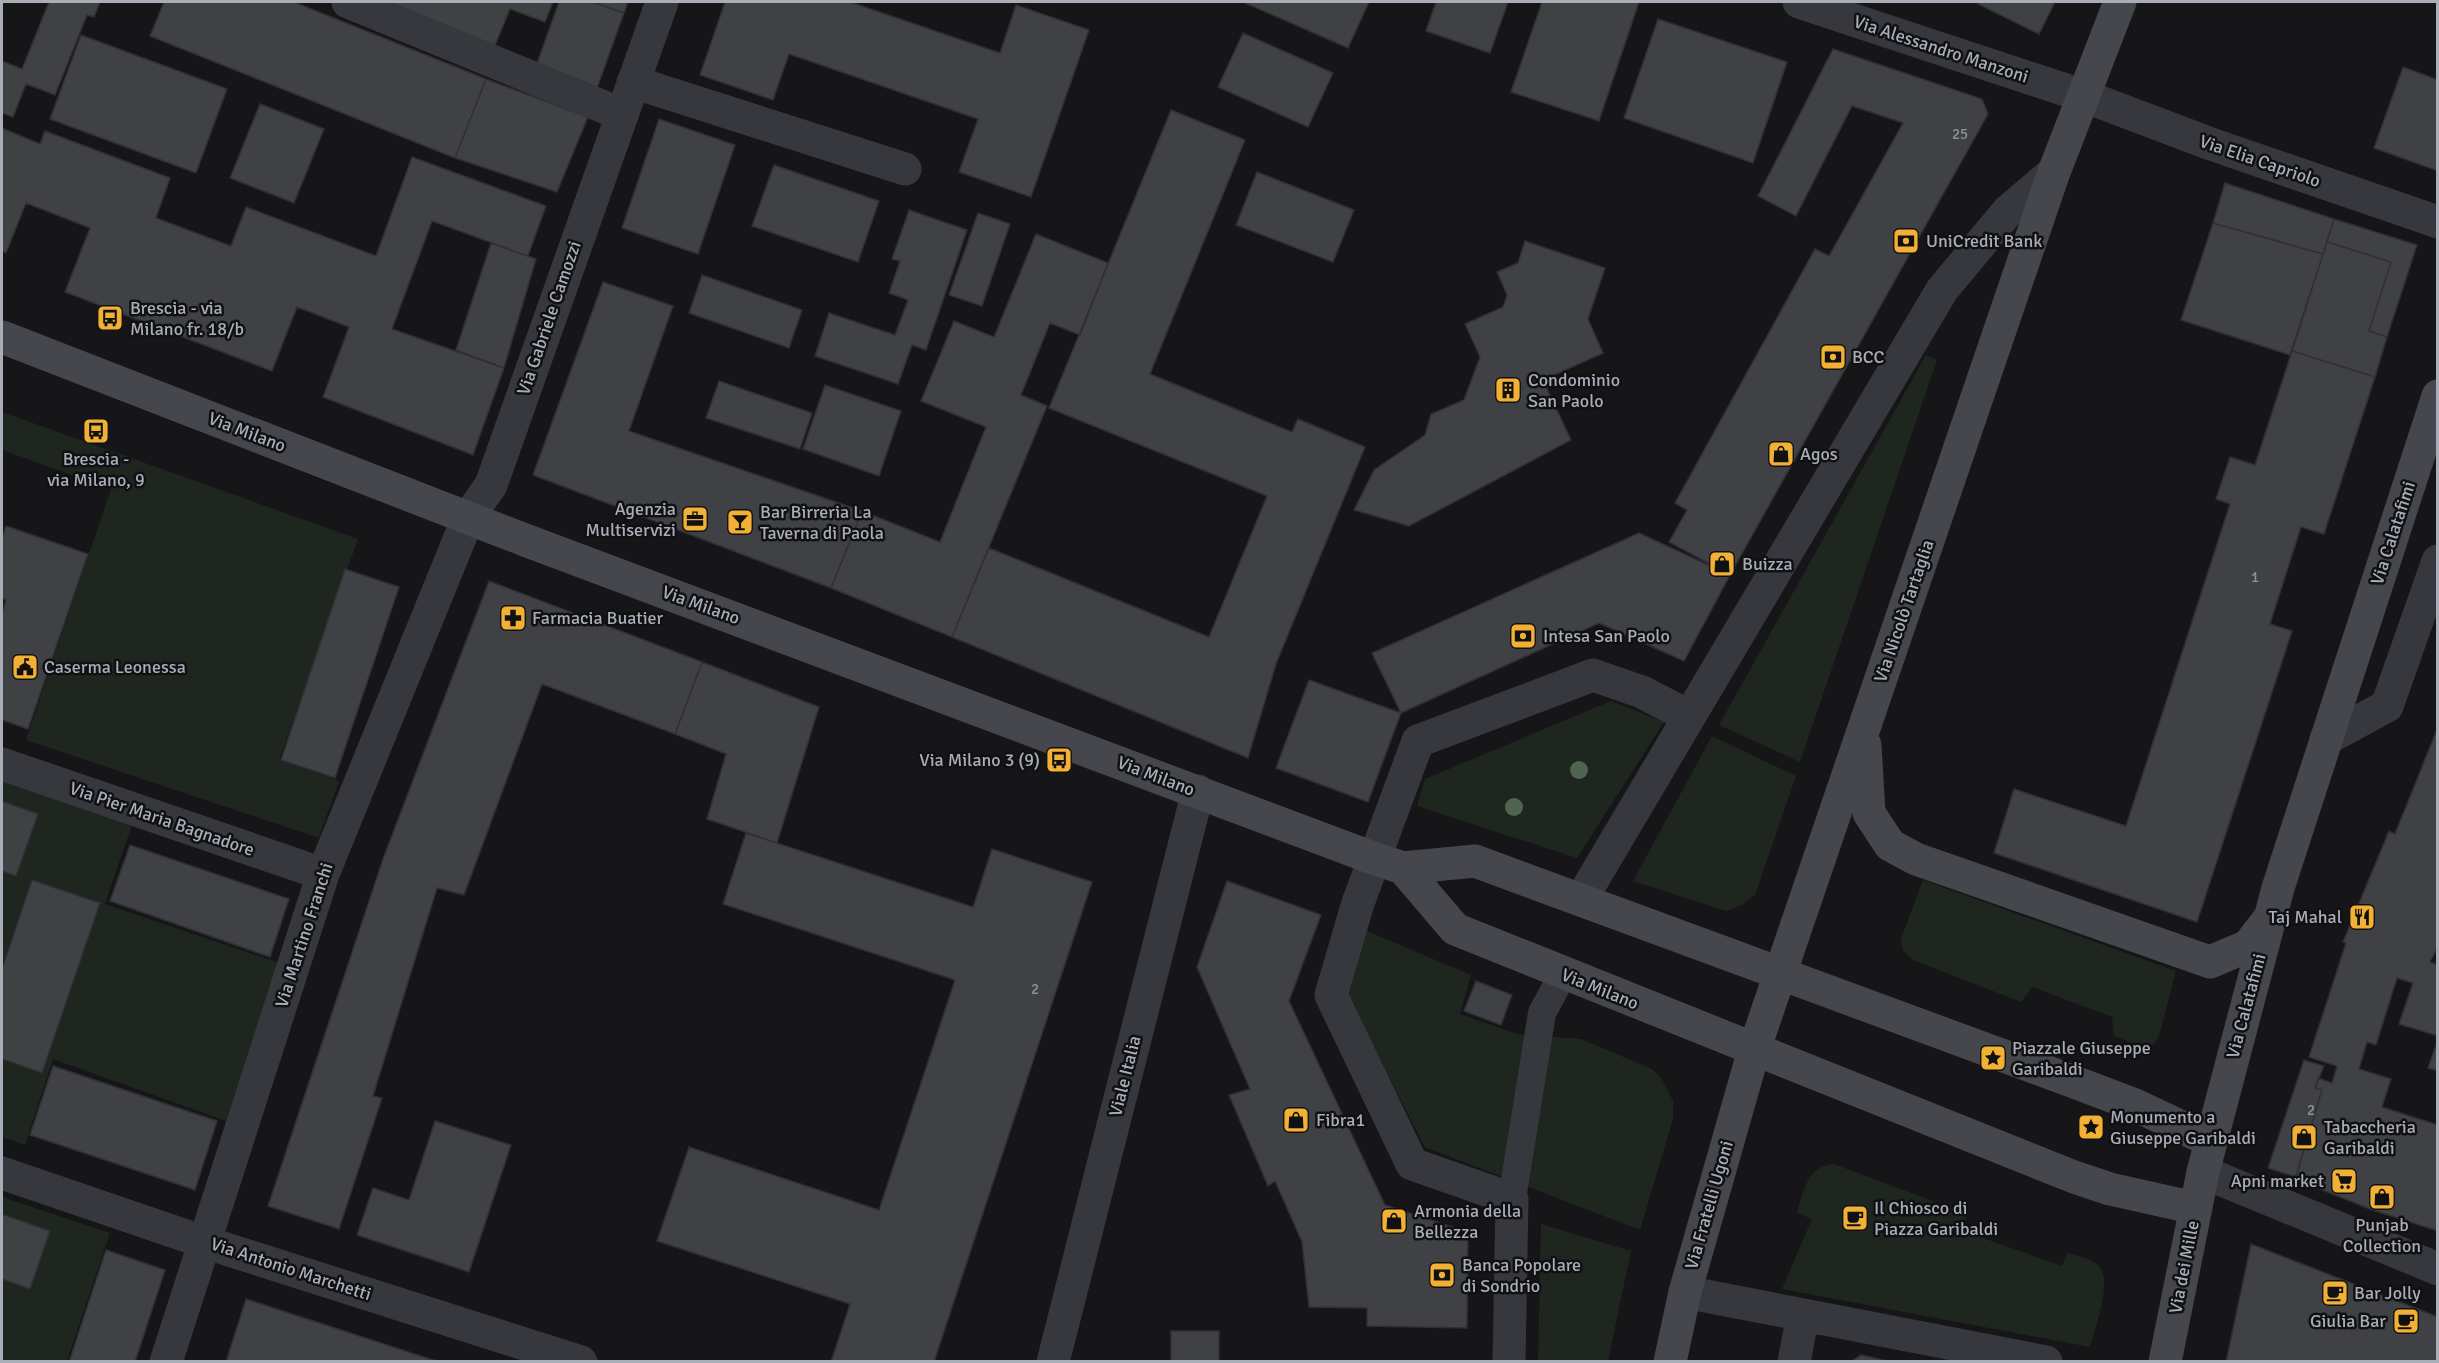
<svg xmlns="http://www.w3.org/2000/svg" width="2439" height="1363" viewBox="0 0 2439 1363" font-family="Signika,sans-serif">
	<rect width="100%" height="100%" fill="#161618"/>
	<path fill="#1e261f" d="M1926,355L1937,360L1800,762L1719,725Z
		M2,412L358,539L279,760L339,781L319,838L26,740L111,489L2,450Z
		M1611,701L1664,722L1577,858L1417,806L1425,779Z
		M1712,736L1796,776L1755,895L1742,905L1726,911L1633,881Z
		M2,780L132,825L105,904L279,963L226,1121L53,1059L25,1145L2,1137Z
		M1923,880L2176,971L2159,1036L2154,1044L2143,1047L2114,1036L2112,1017L2032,987L2021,1002L1913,960L1903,951L1901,939Z
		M1367,931L1471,975L1460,1014L1517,1034L1581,1039L1652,1069L1663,1081L1673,1101V1119L1640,1230L1425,1147L1345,993Z
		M1834,1164L1967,1214L1963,1231L2062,1266L2067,1253C2076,1256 2091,1258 2098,1265C2114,1279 2095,1328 2090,1347L1782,1289L1812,1219L1797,1213C1804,1190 1807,1166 1834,1164Z
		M2,1197L110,1233L67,1361L2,1362Z
		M1541,1224L1631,1251L1608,1361H1538Z"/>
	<path fill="#404145" stroke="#303034" stroke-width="1.5" d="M49,2H100L94,17L87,15L55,95L26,84L13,117L2,113V61L22,69Z
		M164,2H294L486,79L455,158L150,36Z
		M360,2H553L545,22L510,9L491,55Z
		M559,2H592L624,13L596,91L535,69Z
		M592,2H628L624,13Z
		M725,2H850L1000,53L1016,5L1089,30L1031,197L959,172L978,119L789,54L773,100L700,75Z
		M1243,2H1369L1348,48Z
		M1436,2H1508L1490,53L1426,31Z
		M1542,2H1639L1599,121L1511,92Z
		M1979,2H2055L2039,34L1978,4Z
		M1658,19L1787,62L1753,163L1624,118Z
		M1243,33L1333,73L1308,127L1218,87Z
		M81,35L227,89L196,173L50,119Z
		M1833,49L1982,99L1988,114L1730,575L1669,542L1687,510L1675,503L1815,249L1829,256L1903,123L1852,106L1796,216L1758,196Z
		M2403,67L2438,80V171L2374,148Z
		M486,79L588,117L557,192L455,158Z
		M260,104L324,129L294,203L230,178Z
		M1171,110L1245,140L1150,374L1292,432L1298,419L1365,447L1276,664L1248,758L952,637L989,548L1209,637L1267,496L1049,408Z
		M659,119L735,145L698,254L622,228Z
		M2,128L40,144L45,131L170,178L156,218L231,246L246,207L376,256L412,157L546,206L528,256L432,221L392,329L504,368L473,455L323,397L349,327L297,307L272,371L65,292L90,228L26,203L6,253L2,251Z
		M774,165L879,201L858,262L752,226Z
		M1257,172L1354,210L1333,262L1236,225Z
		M2225,183L2334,219L2323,254L2213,223Z
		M909,210L967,230L926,350L912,345L898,384L815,356L829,313L895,335L908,300L889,293L900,261L892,259Z
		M978,213L1010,224L982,306L949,295Z
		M2334,219L2417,245L2387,337L2369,331L2391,262L2327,242Z
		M2213,223L2323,254L2290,355L2181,320Z
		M1036,234L1108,263L1080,335L1050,323L1021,395L1047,406L952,637L831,588L862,511L940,542L986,427L921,401L954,321L994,337Z
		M1525,241L1605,268L1588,319L1603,353L1543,380L1571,440L1409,526L1354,510L1374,470L1425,435L1431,414L1464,400L1480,357L1465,324L1503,307L1507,295L1497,272L1518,263Z
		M2327,242L2391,262L2369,331L2387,337L2375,377L2292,351Z
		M491,243L536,259L504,368L456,350Z
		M702,275L802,310L789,348L689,313Z
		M603,282L673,306L629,431L862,511L831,588L533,475Z
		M2292,351L2375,377L2324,534L2301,527L2270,624L2292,631L2197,922L1994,853L2014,789L2126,826L2230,504L2216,499L2230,457L2255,465Z
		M719,381L812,413L800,449L706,418Z
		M825,385L901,411L879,476L803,449Z
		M6,526L88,554L28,729L2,720V614L6,600L2,598V538Z
		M1639,533L1730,575L1684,661L1599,623L1401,713L1372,653Z
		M345,569L399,587L335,778L281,760Z
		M489,581L702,662L675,734L542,684L464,895L437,888L373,1096L382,1098L339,1229L268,1206L383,859Z
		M702,662L819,707L777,843L707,819L726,754L675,734Z
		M1309,680L1401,713L1368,802L1276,768Z
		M2438,727V946L2430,962L2438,965V1036L2399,1024L2413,983L2397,978L2376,1045L2367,1042L2359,1069L2391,1079L2382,1107L2438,1125V1231L2370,1209L2305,1183L2294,1182L2322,1090L2315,1088L2318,1078L2332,1083L2337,1066L2309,1057L2346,943L2343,942L2389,831L2395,834Z
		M2,801L38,814L16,876L2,871Z
		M746,833L973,907L992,849L1092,882L934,1362H831L850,1304L657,1241L689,1147L879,1210L955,980L723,904Z
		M130,845L289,899L270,957L110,901Z
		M32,880L100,903L42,1073L2,1059V969Z
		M1227,881L1321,915L1289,1001L1385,1205L1468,1232L1467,1328L1367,1326V1308L1309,1307L1302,1242L1275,1181L1268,1186L1229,1095L1250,1089L1197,967Z
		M1476,981L1512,995L1501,1025L1464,1011Z
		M2438,1040V1071L2428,1068Z
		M2304,1060L2324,1066L2315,1088L2322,1090L2296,1177L2268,1168Z
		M53,1066L217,1121L195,1190L30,1135Z
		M435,1121L511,1145L469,1272L357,1235L373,1188L409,1200Z
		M2,1214L50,1231L30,1289L2,1279Z
		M2251,1244L2438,1317V1362H2226Z
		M106,1250L165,1270L135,1362H69Z
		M246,1299L439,1362H226Z
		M1171,1331H1219V1362H1171Z
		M1861,1355L1892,1362H1850Z"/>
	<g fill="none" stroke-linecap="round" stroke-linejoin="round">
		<path stroke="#37383d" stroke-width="28" d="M1512,1199L1542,1013L1556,987"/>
		<path stroke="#37383d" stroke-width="33" d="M348,2L621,114
			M1799,2L2084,96L2211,144L2438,222
			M633,82L905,169
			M2326,739L2387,706L2438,561
			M2,764L323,874
			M1589,886L1942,290L2008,211L2054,172
			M2203,1172L2438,1269
			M2,1173L204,1242L581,1362
			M1685,1292L2046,1362
			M166,1362L323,874L468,518L491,485L662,2
			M1053,1362L1198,791
			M1509,1362L1512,1199L1412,1164L1331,995L1358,903L1418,741L1593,675L1642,692L1688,716
			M1794,1362L1803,1315"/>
		<path stroke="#45474d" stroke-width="33" d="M2,337L525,540L1373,858L1403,868L1475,861L2069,1080L2135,1105L2211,1141
			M1865,745L1869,813L1890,845L1916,859L2210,962L2248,946L2268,920
			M1403,868L1455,929L2074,1177L2110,1189L2195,1208
			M1670,1362L1685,1292L1754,1050L2054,172L2120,2
			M2165,1362L2203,1172L2278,888L2438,396"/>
	</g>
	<g fill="#506452">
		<circle cx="1579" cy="770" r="9"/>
		<circle cx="1514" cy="807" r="9"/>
	</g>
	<defs>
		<symbol id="bank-square" viewBox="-11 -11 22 22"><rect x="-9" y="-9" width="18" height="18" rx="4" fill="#f2b134" stroke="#111113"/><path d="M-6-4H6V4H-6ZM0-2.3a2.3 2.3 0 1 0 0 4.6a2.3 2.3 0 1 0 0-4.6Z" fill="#111"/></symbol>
		<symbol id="bus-square" viewBox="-11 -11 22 22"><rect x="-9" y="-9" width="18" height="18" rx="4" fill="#f2b134" stroke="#111113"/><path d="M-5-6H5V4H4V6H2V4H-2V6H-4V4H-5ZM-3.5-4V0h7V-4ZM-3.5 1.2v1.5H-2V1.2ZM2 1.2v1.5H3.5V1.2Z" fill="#111"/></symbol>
		<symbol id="building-square" viewBox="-11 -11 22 22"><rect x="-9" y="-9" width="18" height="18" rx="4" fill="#f2b134" stroke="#111113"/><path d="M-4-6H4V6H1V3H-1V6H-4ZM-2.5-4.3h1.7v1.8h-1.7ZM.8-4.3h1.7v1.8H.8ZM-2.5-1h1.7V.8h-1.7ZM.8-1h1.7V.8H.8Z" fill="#111"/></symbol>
		<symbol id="shop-square" viewBox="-11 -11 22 22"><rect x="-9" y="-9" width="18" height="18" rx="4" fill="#f2b134" stroke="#111113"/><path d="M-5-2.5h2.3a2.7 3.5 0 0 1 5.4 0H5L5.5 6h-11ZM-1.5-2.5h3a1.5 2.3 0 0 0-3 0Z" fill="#111"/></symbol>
		<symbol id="office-square" viewBox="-11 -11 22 22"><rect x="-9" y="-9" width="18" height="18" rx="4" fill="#f2b134" stroke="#111113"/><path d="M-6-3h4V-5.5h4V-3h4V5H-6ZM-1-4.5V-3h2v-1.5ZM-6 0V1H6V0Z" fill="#111"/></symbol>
		<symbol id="bar-square" viewBox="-11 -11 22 22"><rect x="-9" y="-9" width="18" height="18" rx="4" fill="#f2b134" stroke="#111113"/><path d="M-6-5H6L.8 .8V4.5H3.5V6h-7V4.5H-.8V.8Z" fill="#111"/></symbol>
		<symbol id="pharmacy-square" viewBox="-11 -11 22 22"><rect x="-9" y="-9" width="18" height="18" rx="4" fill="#f2b134" stroke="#111113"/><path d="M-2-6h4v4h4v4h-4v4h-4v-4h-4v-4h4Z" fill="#111"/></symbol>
		<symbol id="civic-square" viewBox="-11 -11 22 22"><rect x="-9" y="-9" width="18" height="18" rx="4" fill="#f2b134" stroke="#111113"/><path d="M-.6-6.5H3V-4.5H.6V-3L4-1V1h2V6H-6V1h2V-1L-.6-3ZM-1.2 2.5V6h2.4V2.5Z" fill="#111"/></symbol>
		<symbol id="restaurant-square" viewBox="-11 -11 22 22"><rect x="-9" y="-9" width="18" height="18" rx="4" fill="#f2b134" stroke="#111113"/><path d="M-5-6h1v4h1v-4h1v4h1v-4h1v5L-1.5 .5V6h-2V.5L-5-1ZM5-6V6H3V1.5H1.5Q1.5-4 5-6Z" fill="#111"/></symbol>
		<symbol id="sight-square" viewBox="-11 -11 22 22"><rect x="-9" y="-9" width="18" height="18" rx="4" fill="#f2b134" stroke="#111113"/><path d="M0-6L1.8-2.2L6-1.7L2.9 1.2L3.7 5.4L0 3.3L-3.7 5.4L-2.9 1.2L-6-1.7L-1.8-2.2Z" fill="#111"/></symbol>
		<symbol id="supermarket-square" viewBox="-11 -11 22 22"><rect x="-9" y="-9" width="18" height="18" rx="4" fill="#f2b134" stroke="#111113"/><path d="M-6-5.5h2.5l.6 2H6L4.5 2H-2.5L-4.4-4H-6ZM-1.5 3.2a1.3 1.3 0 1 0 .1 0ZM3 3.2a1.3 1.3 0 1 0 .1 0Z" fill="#111"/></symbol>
		<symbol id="cafe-square" viewBox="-11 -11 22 22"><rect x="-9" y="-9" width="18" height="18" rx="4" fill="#f2b134" stroke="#111113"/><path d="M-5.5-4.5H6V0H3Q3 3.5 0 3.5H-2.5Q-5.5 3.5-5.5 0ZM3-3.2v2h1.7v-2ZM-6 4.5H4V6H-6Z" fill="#111"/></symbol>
	</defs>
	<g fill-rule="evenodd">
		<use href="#bank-square" x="1891" y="226" width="30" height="30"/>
		<use href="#bus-square" x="95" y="303" width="30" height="30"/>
		<use href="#bank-square" x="1818" y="342" width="30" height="30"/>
		<use href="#building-square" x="1493" y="375" width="30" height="30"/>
		<use href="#bus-square" x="81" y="416" width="30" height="30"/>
		<use href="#shop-square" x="1766" y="439" width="30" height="30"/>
		<use href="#office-square" x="680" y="504" width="30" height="30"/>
		<use href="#bar-square" x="725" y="507" width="30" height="30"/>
		<use href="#shop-square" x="1707" y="549" width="30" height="30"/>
		<use href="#pharmacy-square" x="498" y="603" width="30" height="30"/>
		<use href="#bank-square" x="1508" y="621" width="30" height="30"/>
		<use href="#civic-square" x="10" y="652" width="30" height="30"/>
		<use href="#bus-square" x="1044" y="745" width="30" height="30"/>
		<use href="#restaurant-square" x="2347" y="902" width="30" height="30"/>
		<use href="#sight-square" x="1978" y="1043" width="30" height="30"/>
		<use href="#shop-square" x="1281" y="1105" width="30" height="30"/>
		<use href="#sight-square" x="2076" y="1112" width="30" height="30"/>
		<use href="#shop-square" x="2289" y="1122" width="30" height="30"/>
		<use href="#supermarket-square" x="2329" y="1166" width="30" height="30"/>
		<use href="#shop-square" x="2367" y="1182" width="30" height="30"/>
		<use href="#cafe-square" x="1840" y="1203" width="30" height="30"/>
		<use href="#shop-square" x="1379" y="1206" width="30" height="30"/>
		<use href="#bank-square" x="1427" y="1260" width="30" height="30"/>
		<use href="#cafe-square" x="2320" y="1278" width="30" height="30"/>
		<use href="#cafe-square" x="2391" y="1306" width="30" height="30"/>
	</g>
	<g text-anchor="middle" stroke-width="5" stroke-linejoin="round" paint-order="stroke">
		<g font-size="15" fill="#8e929b">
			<text x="1960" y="139">25</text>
			<text x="2255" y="582">1</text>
			<text x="1035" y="994">2</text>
			<text x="2311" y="1115">2</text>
		</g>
		<g font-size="18" fill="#a8adb8" stroke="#111113">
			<text transform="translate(1941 49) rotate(18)" y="6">Via Alessandro Manzoni</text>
			<text transform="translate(2260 161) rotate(19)" y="6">Via Elia Capriolo</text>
			<text transform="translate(549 318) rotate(-71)" y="6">Via Gabriele Camozzi</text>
			<text transform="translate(247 432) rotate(21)" y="6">Via Milano</text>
			<text transform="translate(2393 533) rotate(-72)" y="6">Via Calatafimi</text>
			<text transform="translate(701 605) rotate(20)" y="6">Via Milano</text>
			<text transform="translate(1904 611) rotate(-71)" y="6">Via Nicolò Tartaglia</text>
			<text transform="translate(1156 776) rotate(21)" y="6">Via Milano</text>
			<text transform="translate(162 819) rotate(19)" y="6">Via Pier Maria Bagnadore</text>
			<text transform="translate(304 935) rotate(-72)" y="6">Via Martino Franchi</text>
			<text transform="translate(1600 989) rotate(22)" y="6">Via Milano</text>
			<text transform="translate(2246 1006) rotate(-75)" y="6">Via Calatafimi</text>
			<text transform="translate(1125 1076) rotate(-76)" y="6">Viale Italia</text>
			<text transform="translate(1709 1205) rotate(-74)" y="6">Via Fratelli Ugoni</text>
			<text transform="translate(2184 1267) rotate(-79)" y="6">Via dei Mille</text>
			<text transform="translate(291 1269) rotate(18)" y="6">Via Antonio Marchetti</text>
		</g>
		<g font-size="18" fill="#a8adb8" stroke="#111113" text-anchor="start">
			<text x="1926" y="247">UniCredit Bank</text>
			<text x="130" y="314">Brescia - via<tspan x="130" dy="21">Milano fr. 18/b</tspan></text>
			<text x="1852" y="363">BCC</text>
			<text x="1528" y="386">Condominio<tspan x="1528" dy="21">San Paolo</tspan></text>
			<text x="1800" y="460">Agos</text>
			<text x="96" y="465" text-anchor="middle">Brescia -<tspan x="96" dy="21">via Milano, 9</tspan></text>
			<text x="676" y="515" text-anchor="end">Agenzia<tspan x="676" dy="21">Multiservizi</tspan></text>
			<text x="760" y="518">Bar Birreria La<tspan x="760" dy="21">Taverna di Paola</tspan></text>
			<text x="1742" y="570">Buizza</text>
			<text x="532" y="624">Farmacia Buatier</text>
			<text x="1543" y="642">Intesa San Paolo</text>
			<text x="44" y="673">Caserma Leonessa</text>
			<text x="1040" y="766" text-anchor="end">Via Milano 3 (9)</text>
			<text x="2342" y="923" text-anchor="end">Taj Mahal</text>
			<text x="2012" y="1054">Piazzale Giuseppe<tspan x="2012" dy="21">Garibaldi</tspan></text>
			<text x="2110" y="1123">Monumento a<tspan x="2110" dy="21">Giuseppe Garibaldi</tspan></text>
			<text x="1316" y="1126">Fibra1</text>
			<text x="2324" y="1133">Tabaccheria<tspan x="2324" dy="21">Garibaldi</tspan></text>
			<text x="2324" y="1187" text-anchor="end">Apni market</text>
			<text x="1874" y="1214">Il Chiosco di<tspan x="1874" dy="21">Piazza Garibaldi</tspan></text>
			<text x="1414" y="1217">Armonia della<tspan x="1414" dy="21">Bellezza</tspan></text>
			<text x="2382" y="1231" text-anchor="middle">Punjab<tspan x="2382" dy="21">Collection</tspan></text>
			<text x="1462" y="1271">Banca Popolare<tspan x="1462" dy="21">di Sondrio</tspan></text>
			<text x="2354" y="1299">Bar Jolly</text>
			<text x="2386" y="1327" text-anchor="end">Giulia Bar</text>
		</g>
	</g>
	<rect width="2439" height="1363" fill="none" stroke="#a8adb8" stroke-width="6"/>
</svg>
